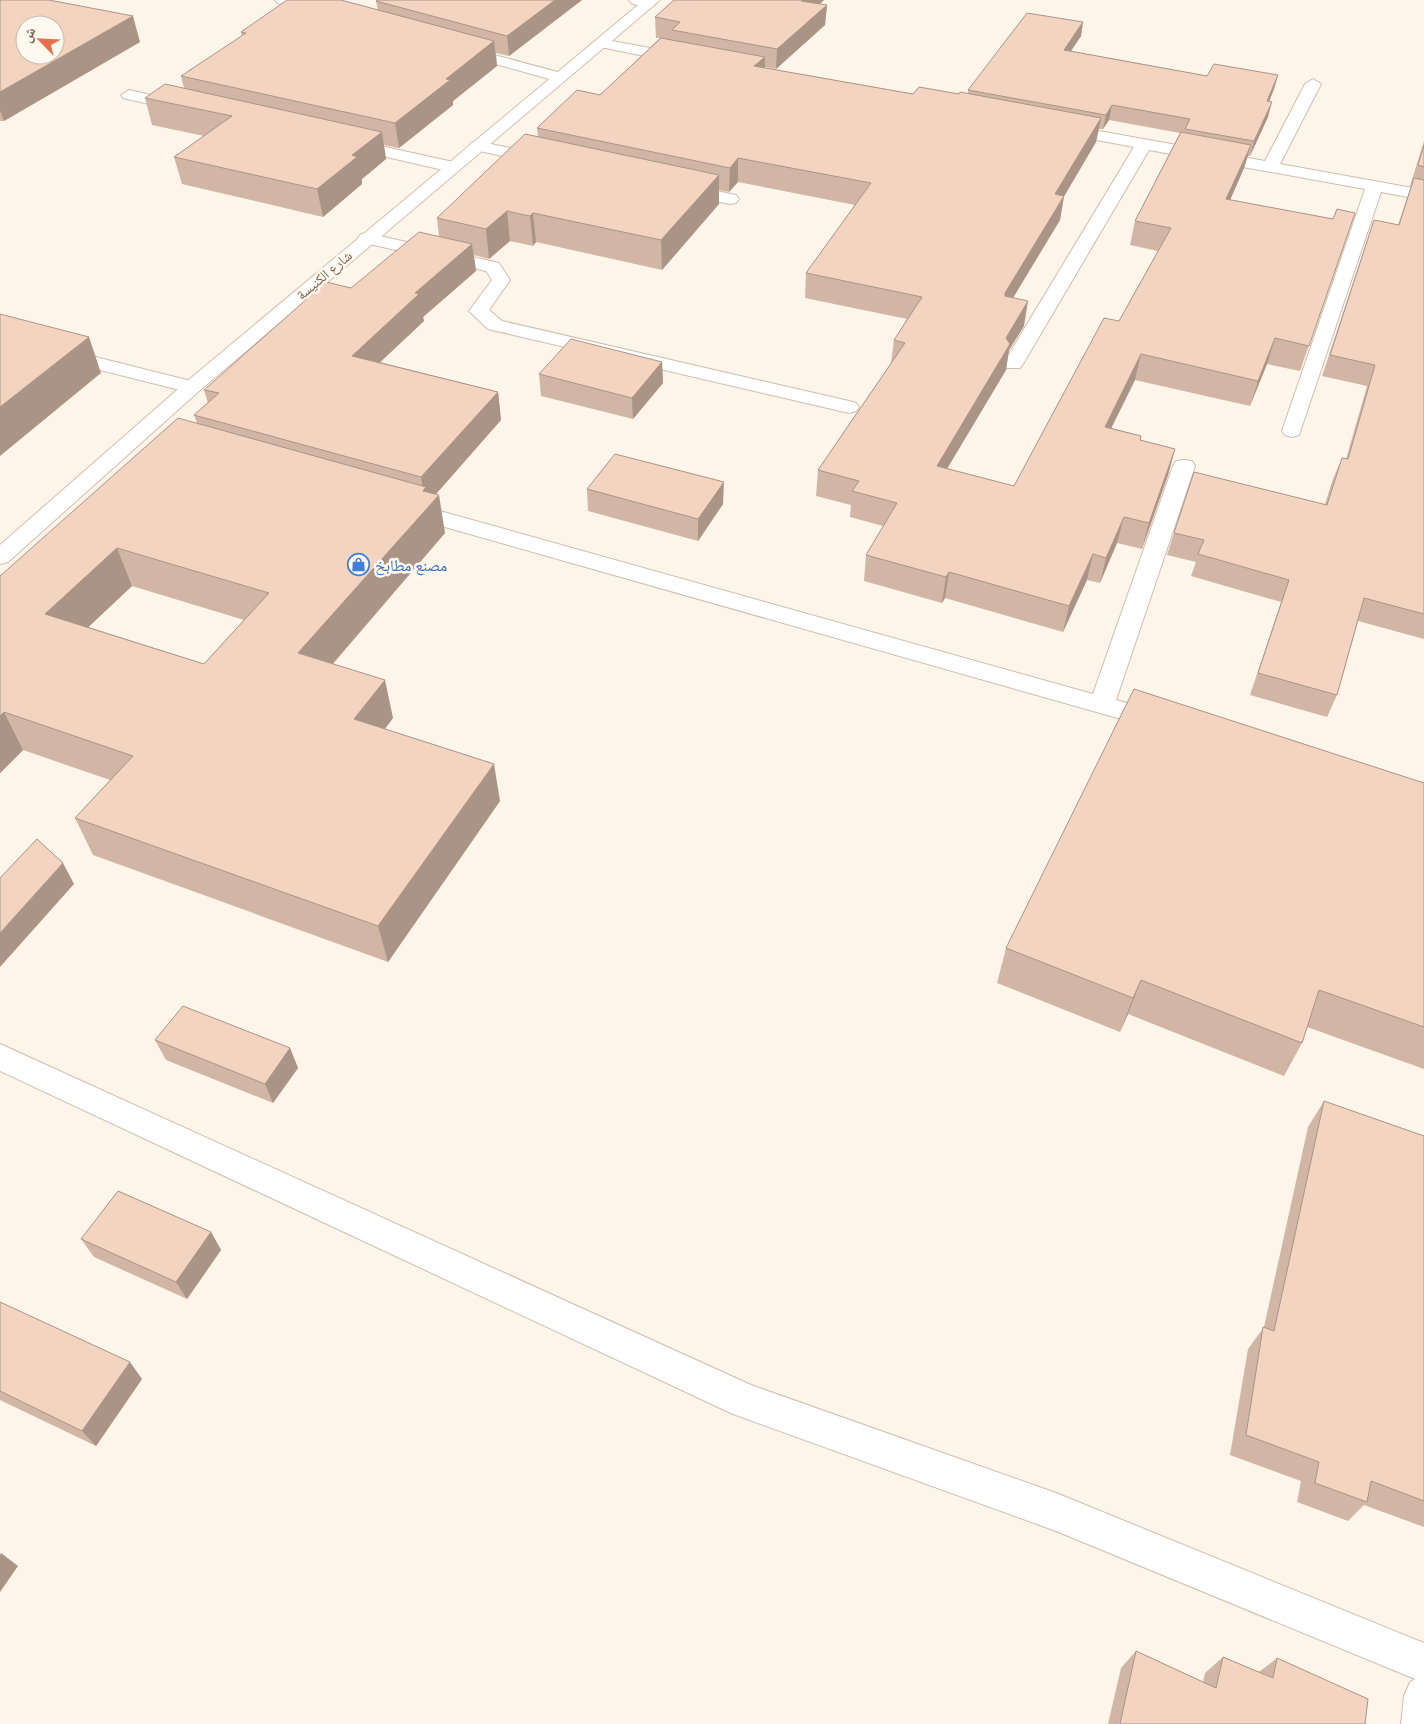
<svg xmlns="http://www.w3.org/2000/svg" width="1424" height="1724" viewBox="0 0 1424 1724" font-family="Overpass,'Noto Naskh Arabic',sans-serif">
	<rect width="100%" height="100%" fill="#fdf5e9"/>
	<g fill="none" stroke-linecap="round" stroke-linejoin="round">
		<defs>
			<path id="service" d="M275,0H298L328,8L330,11L323,15L277,3Z
				M461,46L565,74L568,77L560,82L456,53L454,50L456,47Z"/>
			<path id="minor" d="M629,0H648L655,5L648,9L631,3Z
				M601,39L683,54L691,59L683,64L596,46L594,43L596,40Z
				M1313,79L1321,84L1280,164L1424,190V200L1381,192L1299,435L1292,437L1285,435L1282,431L1365,189L1149,150L1023,364L1020,368H1006L1003,364L1134,147L1054,132L1052,129L1054,126L1060,124L1265,161L1305,84Z
				M129,90L186,103L188,106L180,111L123,98L121,95Z
				M349,139L458,163L460,167L458,171L452,172L343,147L341,144L343,141Z
				M477,141L548,156L550,160L548,164L542,165L471,149L469,146L471,143Z
				M682,184L736,195L739,199L736,203L730,204L676,193L673,189L676,185Z
				M367,233L499,263L510,280L489,310L502,321L849,401L856,403L859,407L856,411L849,413L488,329L469,311L492,280L486,271L361,242L358,238L361,234Z
				M0,333L199,383L202,387L199,391L192,393L0,345Z
				M1184,460L1192,461L1195,466L1116,700L1169,715L1173,721L1169,727L1160,730L399,514L396,509L399,504L407,502L415,504L1093,694L1173,466L1176,461Z
				M0,1044L751,1385L1056,1493L1424,1643V1724H1401L1404,1696L1410,1682L1415,1679L1056,1531L733,1414L0,1071Z"/>
			<path id="secondary" d="M644,0H660L199,391L8,562L0,564V545L185,383Z"/>
		</defs>
		<use href="#service" stroke="#cfbdae" stroke-width="2"/>
		<use href="#minor" stroke="#cfbdae" stroke-width="2"/>
		<use href="#secondary" stroke="#d5bfae" stroke-width="2"/>
		<use href="#service" fill="#fff" fill-rule="evenodd"/>
		<use href="#minor" fill="#fff" fill-rule="evenodd"/>
		<use href="#secondary" fill="#fff" fill-rule="evenodd"/>
	</g>
	<path fill="#d1b6a5" fill-rule="evenodd" d="M0,0L140,42L4,121H0Z
		M377,0H582L509,56L496,53L497,66L453,101V105L399,148L384,145L386,159L362,179V184L323,217L182,184L174,157L204,136L152,125L145,98L184,88L181,76L242,36L241,32L378,10L376,1Z
		M674,0H824L820,4L827,5L825,25L776,69L765,67V68L913,94H968V90L1083,22L1081,36L1071,51L1207,76L1278,75L1274,89L1269,102L1268,117L1250,156H1248L1244,168L1230,200L1333,219L1355,213L1300,371L1267,364L1250,406L1135,380L1111,428L1141,436L1140,440L1175,449L1168,475L1142,549L1117,543L1100,583L1087,580L1063,632L945,598L942,603L864,581L866,555L883,526L850,517L851,505L816,496L818,470L891,363L894,340L907,319L805,298L806,273L855,205L738,182L729,192L719,190V204L662,270L536,242L533,246L510,241L489,259L474,255L476,271L423,317L424,321L380,362L498,392L501,420L436,494L445,533L333,664L393,718L385,729L500,801L388,962L93,855L75,818L110,780L23,750L0,773V576L197,423L194,415L208,403L204,390L351,288L439,236L437,218L538,137L537,128L600,95L660,38H656L655,17ZM1109,120L1180,133L1135,221L1130,245L1158,251L1119,321L1014,486L947,469L1006,370L1009,350L1024,326L1013,297L1060,220L1064,196L1096,142L1099,129H1103ZM132,586L244,620L204,664L88,627Z
		M1424,141V639L1358,621L1337,695L1327,717L1250,695L1281,602L1191,576L1196,562L1167,555L1174,533L1325,504L1333,479L1342,458L1346,459L1367,386L1322,376L1367,241L1398,225L1411,186H1410Z
		M662,362L663,383L633,419L541,396L539,374Z
		M587,489L723,504L698,541L588,511Z
		M1424,783V1069L1307,1027L1302,1043L1284,1076L1128,1014L1120,1032L997,983L1006,948Z
		M155,1040L290,1048L298,1068L273,1103L166,1060Z
		M1324,1101L1424,1136V1527L1364,1505L1348,1521L1297,1502L1301,1481L1230,1455L1248,1349L1264,1327L1308,1127Z
		M211,1232L221,1250L187,1299L94,1257L81,1239Z
		M0,1302L142,1379L96,1446L0,1400Z
		M1136,1651L1203,1682L1205,1673L1223,1657L1259,1672L1277,1658L1365,1724H1108L1121,1668Z"/>
	<path fill="#aa9486" d="M555,0H582L509,56L507,36Z
		M802,0H824L800,21Z
		M827,5L825,25L776,69L777,49Z
		M133,16L140,42L4,121L0,110V92Z
		M1083,22L1081,36L1062,64L1064,50Z
		M494,41L497,66L453,101V105L399,148L395,123L446,79Z
		M765,57V80L754,66Z
		M1278,75L1274,89L1263,116L1267,101Z
		M1272,102L1268,117L1250,156L1254,141Z
		M1112,105L1109,120L1103,129L1106,115Z
		M1101,118L1096,142L1059,205L1064,196L1060,220L1001,318L1005,293L1055,194Z
		M382,132L386,159L362,179V184L323,217L317,189L352,155Z
		M1251,145L1244,168L1220,223L1226,199Z
		M738,158V182L729,192L730,168Z
		M719,175V204L662,270L661,240Z
		M507,211L510,241L489,259L486,229Z
		M533,213L536,242L533,246L530,216Z
		M472,244L476,271L423,317L424,321L358,383L352,356L415,293Z
		M1028,301L1024,326L1009,350L1006,370L933,492L937,466L1006,338Z
		M89,337L101,373L0,456V407Z
		M1275,338L1267,364L1250,406L1258,381Z
		M1141,354L1135,380L1099,453L1105,427Z
		M662,362L663,383L633,419L632,398Z
		M498,392L501,420L429,502L439,495L445,533L309,691L298,653L423,490L421,477Z
		M1175,449L1168,475L1142,549L1149,523Z
		M724,482L723,504L698,541V519Z
		M1124,517L1117,543L1100,583L1106,558Z
		M117,548L132,586L62,652L45,614Z
		M1093,554L1087,580L1063,632L1069,606Z
		M949,572L945,598L942,603L946,577Z
		M385,680L393,718L363,757L354,719Z
		M4,712L23,750L0,773V716Z
		M494,764L500,801L388,962L378,926Z
		M63,863L74,884L0,967V933Z
		M1141,980L1128,1014L1120,1032L1133,998Z
		M290,1048L298,1068L273,1103L265,1084Z
		M211,1232L221,1250L187,1299L176,1282Z
		M130,1362L142,1379L96,1446L82,1431Z
		M1,1553L18,1566L0,1592V1555Z"/>
	<path fill="#f3d4c0" stroke="#aa9486" fill-rule="evenodd" d="M0,0H49L133,16L0,92ZM25,25H55V55H25Z
		M287,0H341L494,41L446,79L450,80L395,123L181,76L246,33L241,32Z
		M377,0H555L507,36L376,1Z
		M674,0H802L801,1L827,5L777,49L672,30L680,22L655,17Z
		M1027,13L1083,22L1064,50L1207,76L1214,64L1278,75L1267,101L1272,102L1254,141L1185,129L1190,119L1112,105L1106,115L968,90Z
		M661,38L765,57L754,66L913,94L919,87L959,94L960,92L1101,118L1055,194L1064,196L1005,293V296L1028,301L1006,338L1010,344L937,466L1014,486L1104,318L1119,321L1171,228L1135,221L1181,132L1251,145L1226,199L1333,219L1337,209L1355,213L1309,346L1275,338L1258,381L1141,354L1105,427L1141,436L1140,440L1175,449L1149,523L1124,517L1106,558L1093,554L1069,606L949,572L946,577L866,555L897,503L852,491L859,481L818,470L905,343L894,340L922,297L806,273L871,183L738,158L730,168L537,128L577,90L600,95Z
		M165,84L382,132L352,155L357,157L317,189L174,157L232,116L145,98Z
		M525,134L719,175L661,240L533,213L530,216L507,211L486,229L437,218Z
		M1424,145V167L1418,165Z
		M1414,178L1424,180V614L1364,598L1337,695L1258,673L1289,580L1198,554L1204,540L1174,533L1194,472L1327,505L1342,458L1348,459L1375,365L1330,355L1374,220L1399,225Z
		M419,232L472,244L415,293L419,294L352,356L498,392L421,477L194,415L219,393L204,390L326,282L351,288Z
		M0,314L89,337L0,407Z
		M571,339L662,362L632,398L539,374Z
		M178,418L426,487L423,491L439,495L298,653L385,680L354,719L494,764L378,926L75,818L133,756L4,712L0,716V576ZM117,548L269,593L204,664L45,614Z
		M615,454L724,482L698,519L587,489Z
		M1134,689L1424,783V1027L1319,990L1302,1043L1141,980L1133,998L1006,948Z
		M37,839L63,863L0,933V878Z
		M183,1006L290,1048L265,1084L155,1040Z
		M1324,1101L1424,1136V1501L1371,1481L1367,1502L1315,1483L1319,1462L1246,1435L1263,1327L1274,1331Z
		M118,1191L211,1232L176,1282L81,1239Z
		M0,1302L130,1362L82,1431L0,1391Z
		M1136,1651L1216,1688L1223,1657L1273,1678L1277,1658L1368,1699L1365,1724H1120Z"/>
	<defs>
		<symbol id="shop-ring" viewBox="-11 -11 22 22"><circle r="9.5" fill="#fff9f0" stroke="#3f7fe0" stroke-width="1.5"/><path d="M-5-2.5h2.3a2.7 3.5 0 0 1 5.4 0H5L5.5 6h-11ZM-1.5-2.5h3a1.5 2.3 0 0 0-3 0Z" fill="#3f7fe0"/></symbol>
	</defs>
	<g fill-rule="evenodd">
		<use href="#shop-ring" x="346" y="552" width="25" height="25"/>
	</g>
	<g text-anchor="middle" stroke-width="5" stroke-linejoin="round" paint-order="stroke">
		<g font-size="14" fill="#785b4c" stroke="#fff9f0">
			<text transform="translate(324 275) rotate(-40)" y="5">شارع الكنيسة</text>
		</g>
		<g font-size="16" fill="#366cbe" stroke="#fff9f0" text-anchor="start">
			<text x="375" y="571">مصنع مطابخ</text>
		</g>
	</g>
	<g transform="translate(40 40) rotate(294)"><circle r="24" fill="#fff9f0" stroke="#c9baae"/>
	<path d="M0-4L9 19L0 12L-9 19Z" fill="#e76f4e"/>
	<text y="-8" font-size="14" font-weight="bold" text-anchor="middle" fill="#785b4c">ش</text>
	</g>
</svg>
